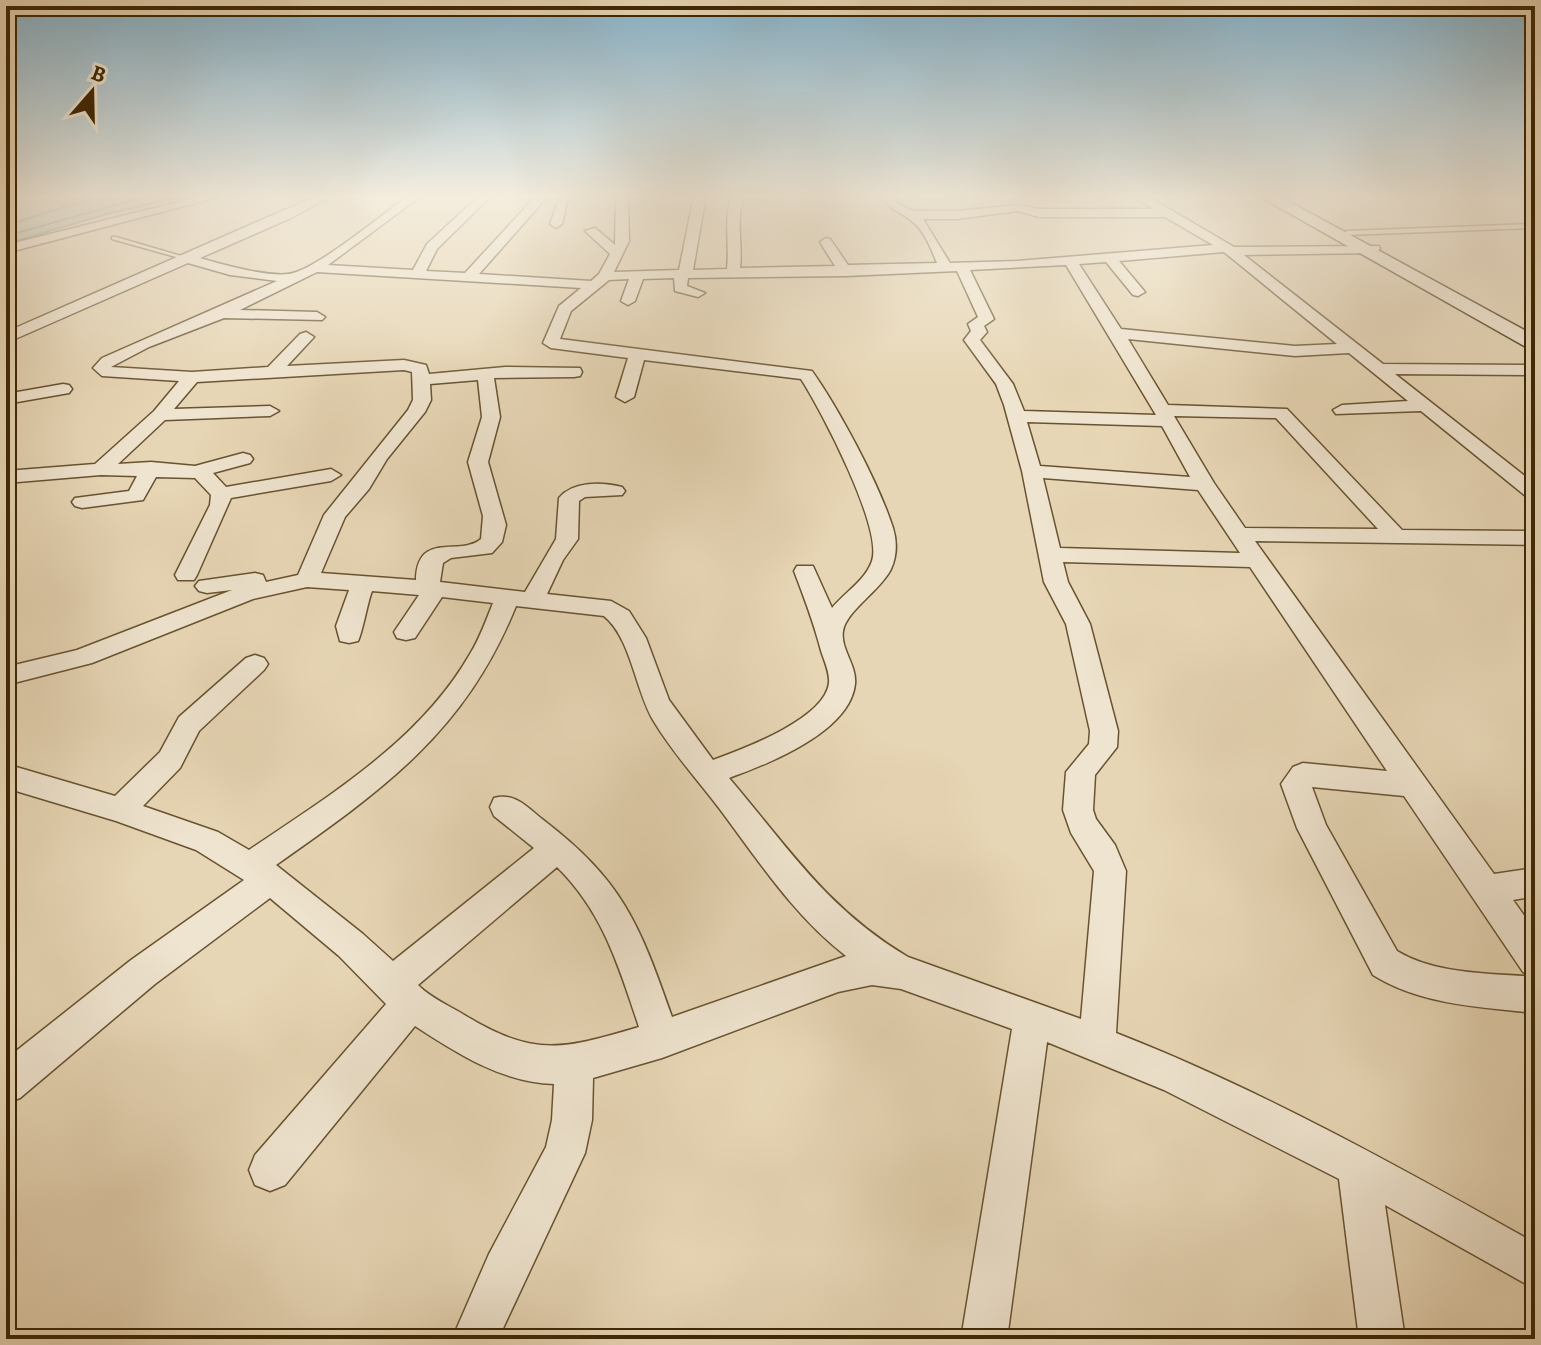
<svg xmlns="http://www.w3.org/2000/svg" width="1541" height="1345" viewBox="0 0 1541 1345" font-family="Alegreya,serif">
	<rect width="100%" height="100%" fill="#e7d6b5"/>
	<filter id="stains"><feTurbulence type="fractalNoise" baseFrequency=".0025" numOctaves="4"/><feColorMatrix values="0 0 0 0 .2 0 0 0 0 .09 0 0 0 0 .02 0 0 0 .5 -.17"/></filter>
	<radialGradient id="worn" r=".72"><stop offset=".6" stop-color="#630" stop-opacity="0"/><stop offset="1" stop-color="#630" stop-opacity=".3"/></radialGradient>
	<path fill="#97b9ab" stroke="#737f68" stroke-width="2" d="M6,196H186L107,214L6,244Z"/>
	<g fill="none" stroke-linecap="round" stroke-linejoin="round">
		<path stroke="#6a7058" stroke-width="2" d="M6,225L102,196
			M6,236L147,196"/>
		<defs>
			<path id="lane" d="M1535,224V228L1347,235L1344,233L1347,231Z
				M112,237H116L188,258L183,259L112,239Z"/>
			<path id="street" d="M202,196H222L6,253V245Z
				M316,196H331L291,218L200,258C220,264 274,279 293,273C320,266 382,215 408,196H421L328,265L413,270L427,244L479,196H491L437,249L426,271L465,273L536,196H548L479,274L591,281L599,274L610,254L585,231L595,228L615,245L616,196H628L629,241L614,272L679,270L694,196H706L693,270L727,269C730,244 723,219 732,196H744C735,219 743,244 740,268L835,266L820,242L826,238L830,239L848,265L937,263C931,249 925,232 913,222C900,211 892,212 882,196H893L900,205L913,211H957L1018,205L1039,209H1153L1133,196H1147L1234,247L1379,246L1380,249L1374,253L1244,255L1383,364L1535,365V375L1395,374L1535,484V500L1528,498L1421,411L1336,414L1333,410L1342,405L1408,401L1349,353L1295,356L1128,339L1168,405L1287,409L1402,530L1535,531V545L1255,541L1494,874L1535,868V896L1513,900L1535,931V977L1523,972L1404,796L1312,787L1326,825L1397,951C1437,975 1491,973 1535,977V1013C1480,1007 1421,1005 1373,975L1297,828L1281,784L1293,767L1303,763L1387,771L1250,567L1063,562L1068,582L1090,624L1118,731L1117,747L1095,775L1093,810L1096,819L1115,845L1126,871L1116,1033C1262,1090 1399,1167 1535,1243V1289L1385,1205L1405,1339H1359L1339,1179L1164,1090L1047,1042L1007,1339H961L1012,1029L901,989L872,985L838,992L662,1058L593,1078L592,1120L585,1153L498,1339H452L489,1254L546,1147L552,1120L554,1084C501,1082 458,1054 415,1026L285,1185L270,1191L255,1185L249,1170L255,1155L386,1004L339,956L270,898L155,984L20,1098L6,1103V1059L131,960L244,880L196,850L116,821L6,788V764L115,796L160,752L179,717L246,658L255,655L264,658L268,664L264,670L199,731L180,768L143,806L218,832L249,850C330,795 420,741 470,654C480,638 486,620 493,603L442,597L415,638L406,640L397,638L394,632L419,595L372,591C367,604 363,631 358,641L349,643L340,641L336,626L349,590L307,587L253,599L92,663L6,685V667L77,650L232,590L207,593L199,591L195,586L199,581L255,573L263,575L266,582L298,575L324,515L408,410L413,400L412,372L404,370L197,382L174,409L270,406L279,411L270,416L165,420L118,464L151,462L195,466L243,453L250,455L253,459L250,463L213,473L226,487L331,469L341,475L331,481L231,498L197,575L194,580H178L175,575L210,505L211,495L195,478L156,477L143,500L82,508L75,506L72,502L75,498L129,491L137,476L101,475L6,483V471L95,464L154,411L179,381L102,376L93,368L102,358L277,281L230,275L188,263L6,343V332ZM1018,211L1039,217H1165L1213,245L1017,261L950,263L923,219H957ZM1224,252L1337,344L1295,346L1121,329L1079,264L1106,262L1133,295L1138,296L1145,292L1119,261ZM1066,265L1156,415L1024,411L1013,384L980,340L987,332L984,326L994,319L970,270ZM957,271L978,317L968,324L971,331L964,340L996,384L1004,405L1022,471L1044,582L1066,624L1090,731L1089,744L1066,772L1063,810L1071,833L1094,871L1081,1019L908,957C827,909 788,847 729,778C768,764 850,732 855,684C857,665 840,649 843,631C846,611 881,590 891,569C897,556 897,541 893,528C879,484 839,409 812,371L560,339L571,311L609,280L629,279L621,301L628,305L635,301L643,279L674,278L675,291L698,297L705,293L687,286L688,278L846,276ZM317,272L581,288L559,306L543,343L551,348L628,358L616,397L625,402L634,397L644,360L801,379C821,410 883,528 872,561C865,581 845,592 832,608L813,566H797L794,571C804,597 813,621 820,647C823,659 830,671 829,683C825,719 743,749 713,760L669,700L646,638L629,611L611,601L547,594L563,560L578,539L579,501L585,497L622,495L625,491L622,487C602,482 573,481 559,498L556,539L525,592L440,582L443,563L451,558L492,553L502,542L506,525L488,462L500,417L494,378L574,377L580,376L582,372L580,368L505,367L429,374L426,365L404,360L287,366L314,337L306,332L300,334L268,367L192,372L111,367L149,347L224,318L322,320L325,317L317,312L240,310ZM478,380L482,417L468,462L483,516L481,539C460,557 417,530 416,580L321,573L345,517L369,489L387,459L425,412L431,400L430,384ZM1174,416L1276,418L1378,529L1245,528L1214,483ZM1027,422L1162,426L1190,477L1040,466ZM1043,478L1198,490L1240,553L1060,548ZM516,606L604,616C631,638 635,689 653,720C672,752 697,779 719,808C758,860 794,916 846,956L672,1017C639,923 623,881 542,819C527,807 514,792 494,798L490,807L494,816L534,848L393,961L363,934L276,865C384,789 465,732 516,606ZM557,867C603,912 619,967 639,1027C564,1049 536,1058 466,1016C450,1006 431,998 418,985Z
				M560,196H572L567,202L562,224L556,228L550,224Z
				M63,384L69,385L72,389L69,393L6,404V394Z"/>
			<path id="secondary" d="M1259,196H1279L1535,336V352Z"/>
		</defs>
		<use href="#lane" stroke="#685330" stroke-width="3"/>
		<use href="#street" stroke="#685330" stroke-width="3"/>
		<use href="#secondary" stroke="#3d2704" stroke-width="3"/>
		<use href="#lane" fill="#efe4cf" fill-rule="evenodd"/>
		<use href="#street" fill="#efe4cf" fill-rule="evenodd"/>
		<use href="#secondary" fill="#efe4cf" fill-rule="evenodd"/>
	</g>
	<linearGradient id="sky" x2="0" y2="1"><stop stop-color="#87b6d0"/><stop offset="0.51" stop-color="#f4edde"/><stop offset="1" stop-color="#f4edde" stop-opacity="0"/></linearGradient>
	<rect width="1541" height="385" fill="url(#sky)"/>
	<rect width="1541" height="1345" fill="none" stroke="#e7d6b5" stroke-width="32"/>
	<rect x="8" y="8" width="1525" height="1329" fill="none" stroke="#3d2704" stroke-width="4"/>
	<rect x="16" y="16" width="1509" height="1313" fill="none" stroke="#3d2704" stroke-width="2"/>
	<g transform="translate(92 92) rotate(20)" stroke="#efe4cf" stroke-width="6" paint-order="stroke">
	<path d="M0-6L14 30L0 20L-14 30Z" fill="#3d2704"/>
	<text y="-12" font-size="22" font-weight="bold" text-anchor="middle" fill="#3d2704">B</text>
	</g>
	<rect width="100%" height="100%" filter="url(#stains)"/>
	<rect width="100%" height="100%" fill="url(#worn)"/>
</svg>
